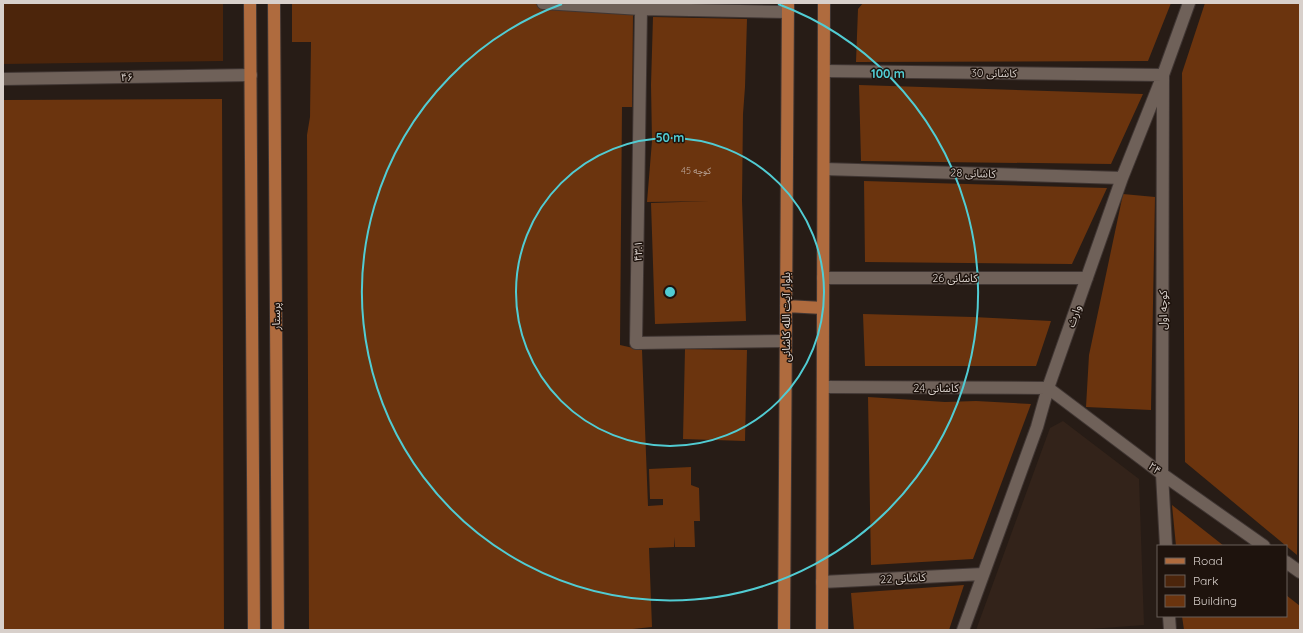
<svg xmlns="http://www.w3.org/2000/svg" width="1303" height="633" viewBox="0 0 1303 633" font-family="Quicksand,'Noto Sans Arabic',sans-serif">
	<rect width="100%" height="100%" fill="#271c16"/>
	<path fill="#33231a" d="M1063,421L1139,479L1144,625L1077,630H976L1050,428Z"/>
	<path fill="#4c250b" d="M3,3H223V61L3,64Z"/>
	<path fill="#6b340e" d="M292,3H532L623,12V14L633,15L632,107H622L620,345L642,350L648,506L663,505V499H650L649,469L691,467V485L699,488L700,521H694L695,547H675V537L674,547L649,548L652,627L623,630H309L307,135L310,117L311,42H292Z
		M863,3H1171L1148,61L856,62L858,9Z
		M1205,3H1300V178L1297,555L1185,462L1182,73Z
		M653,17L747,19L745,87L743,114L742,200L746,321L655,324L651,203L710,201L647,202L652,141L651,85Z
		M859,85L1143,94L1111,164L861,161Z
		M222,99L224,630H3V100Z
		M864,181L1107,188L1072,264L865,262Z
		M1123,194L1155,197L1151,410L1086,407L1089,355Z
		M863,314L973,317L1051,321L1036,366H865Z
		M685,349L747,350L745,441L683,439Z
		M868,397L945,402L976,401L1031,404L973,559L871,565Z
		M1172,505L1224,546H1176Z
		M964,585L949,630H854L851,593Z
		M1286,595L1300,606V630H1184L1182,616H1286Z"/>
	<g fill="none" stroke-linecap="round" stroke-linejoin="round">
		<defs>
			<path id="minor" d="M543,3L641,9L788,12
				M641,9L636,343L786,341
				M824,71L1163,75L1162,474L1166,546
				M3,79L251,75
				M824,169L1122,178
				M823,278H1087
				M823,387L1048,388L1162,474L1264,546
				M1286,562L1300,572
				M822,582L983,574
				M1169,616L1170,630
				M963,630L1037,427L1048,388L1122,178L1163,75L1189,3"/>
			<path id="major" d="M250,3L254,630
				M274,3L278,630
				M786,306L823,308
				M784,630L788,3
				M822,630L824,3"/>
		</defs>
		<use href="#minor" stroke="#403633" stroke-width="14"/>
		<use href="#major" stroke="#403633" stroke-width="14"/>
		<use href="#minor" stroke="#6f6159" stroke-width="12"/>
		<use href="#major" stroke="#af6b3e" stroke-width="12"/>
	</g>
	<g fill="none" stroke="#51ccd3" stroke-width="2">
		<circle cx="670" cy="292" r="154"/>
		<path d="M778 4A308 308 0 1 1 562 4"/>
	</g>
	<g text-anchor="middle" stroke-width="3" stroke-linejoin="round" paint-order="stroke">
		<g font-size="9" fill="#bda99c">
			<text x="696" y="174">کوچه 45</text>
		</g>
		<g font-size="11" fill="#d8d0cb" stroke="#1e130d">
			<text transform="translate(994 73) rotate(1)" y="4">کاشانی 30</text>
			<text transform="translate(127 77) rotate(-1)" y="4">۴۶</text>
			<text transform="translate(973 173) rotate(2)" y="4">کاشانی 28</text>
			<text transform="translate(638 251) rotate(-89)" y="4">۴۳.۱</text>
			<text x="955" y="282">کاشانی 26</text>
			<text transform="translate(1163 310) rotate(-90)" y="4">کوچه اول</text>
			<text transform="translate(276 316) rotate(-90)" y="4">پرستار</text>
			<text transform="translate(1074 316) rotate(-71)" y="4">وارث</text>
			<text transform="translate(786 317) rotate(-90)" y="4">بلوار آیت الله کاشانی</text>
			<text x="936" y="392">کاشانی 24</text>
			<text transform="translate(1155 468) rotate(37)" y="4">۲۴</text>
			<text transform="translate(903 578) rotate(-3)" y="4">کاشانی 22</text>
		</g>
	</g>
	<circle cx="670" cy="292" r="6" fill="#51ccd3" stroke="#1e130d" stroke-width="2"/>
	<g font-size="12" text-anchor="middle" font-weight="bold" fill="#51ccd3" stroke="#1e130d" stroke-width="3" stroke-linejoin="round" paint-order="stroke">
		<text x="888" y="78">100 m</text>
		<text x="670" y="142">50 m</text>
	</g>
	<rect width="1303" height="633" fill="none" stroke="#d8d0cb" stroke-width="8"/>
	<rect x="1157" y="545" width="130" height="72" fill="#1e130d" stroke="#685f59"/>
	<rect x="1165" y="558" width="20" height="6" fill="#af6b3e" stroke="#685f59"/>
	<text x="1193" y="565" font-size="12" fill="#d8d0cb">Road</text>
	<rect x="1165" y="575" width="20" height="12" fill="#4c250b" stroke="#685f59"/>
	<text x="1193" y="585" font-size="12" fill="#d8d0cb">Park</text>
	<rect x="1165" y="595" width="20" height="12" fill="#6b340e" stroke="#685f59"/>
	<text x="1193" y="605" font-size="12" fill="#d8d0cb">Building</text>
</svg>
